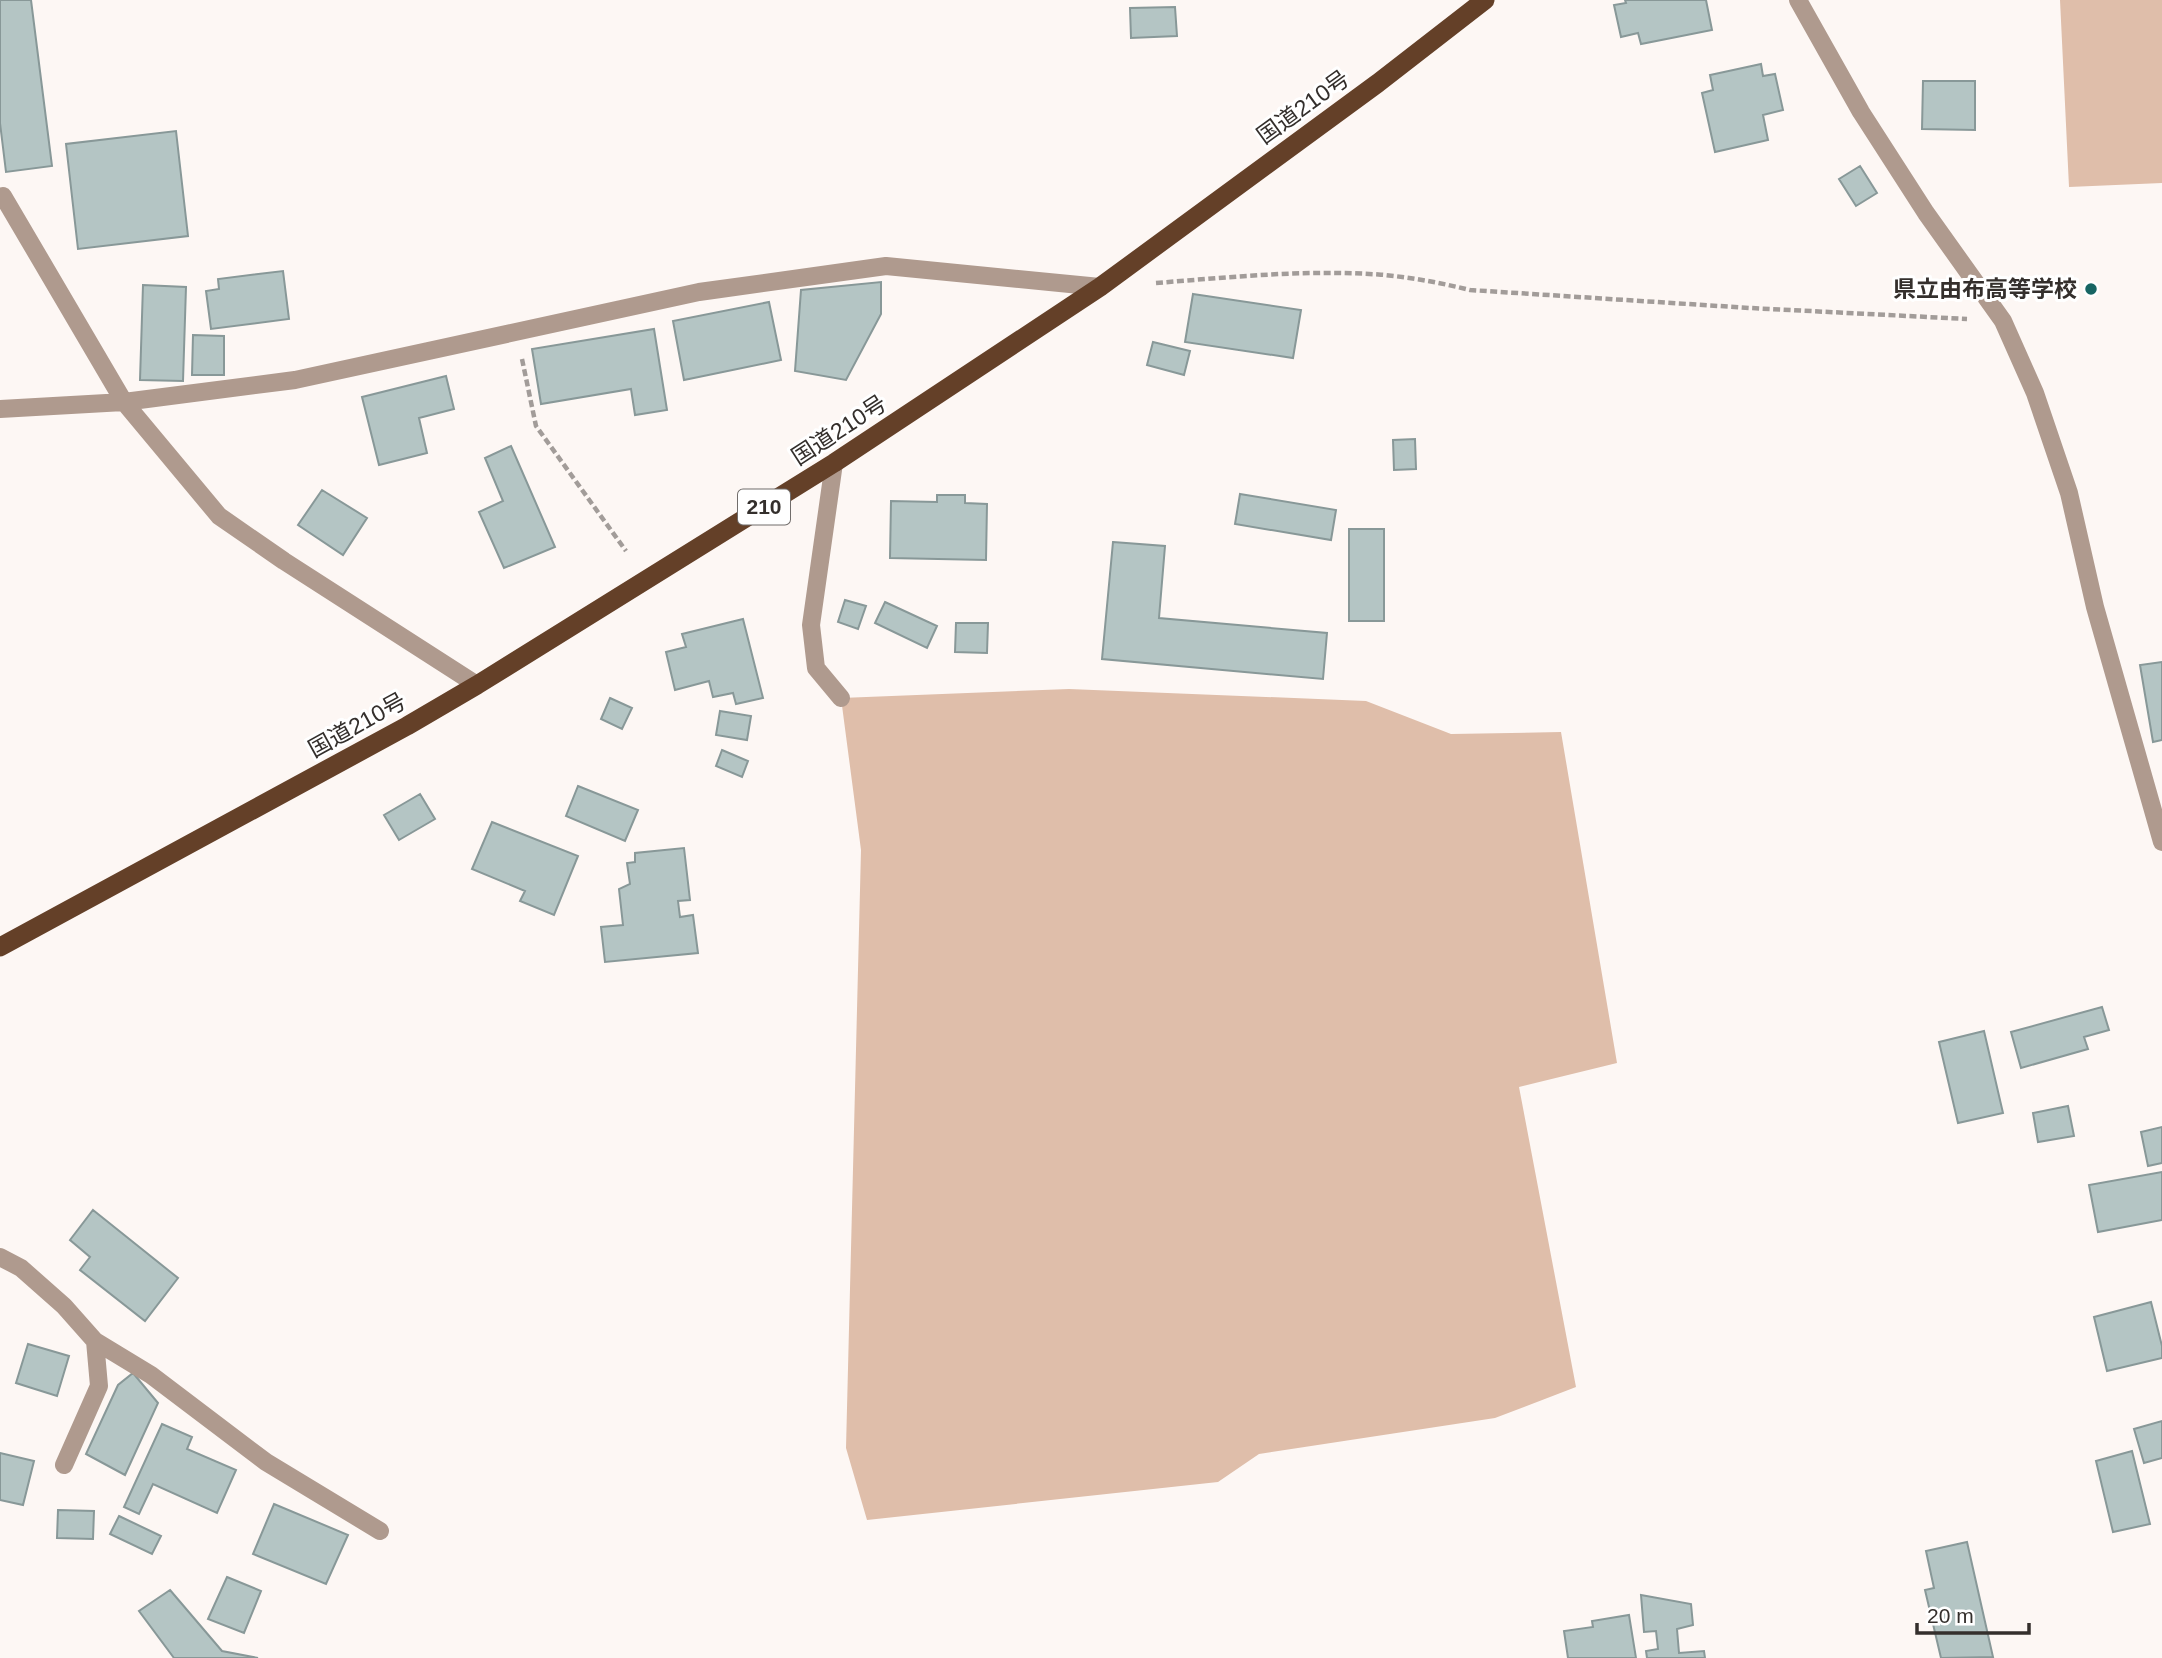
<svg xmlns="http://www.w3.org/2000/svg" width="2162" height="1658" viewBox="0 0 2162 1658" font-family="Arial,'Noto Sans JP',sans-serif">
	<rect width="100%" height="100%" fill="#fdf7f4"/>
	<path fill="#dfbeaa" d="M2060,0H2162V183L2069,187Z
		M1069,689L1366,701L1451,734L1561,732L1617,1063L1519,1087L1576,1387L1495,1418L1259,1454L1218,1482L867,1520L846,1448L861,850L841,698Z"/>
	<path fill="#b4c5c4" stroke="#889898" stroke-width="2" d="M0,0H31L52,166L6,172L0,123Z
		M1625,0H1706L1712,30L1641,44L1638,33L1621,37L1614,5L1626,3Z
		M1175,7L1177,36L1131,38L1130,8Z
		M1761,64L1763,76L1775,74L1783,110L1763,115L1768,140L1715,152L1702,93L1713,90L1710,75Z
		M1923,81H1975V130L1922,129Z
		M176,131L188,236L78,249L66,144Z
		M1860,166L1877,193L1856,206L1839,179Z
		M283,271L289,319L211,329L206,291L219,289L218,279Z
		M881,282V314L846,380L795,371L801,290Z
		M143,285L186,287L183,381L140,380Z
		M1193,294L1301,310L1293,358L1185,342Z
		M769,302L781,360L684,380L673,321Z
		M654,329L667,410L635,415L631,389L541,404L532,349Z
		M193,335L224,336V375H192Z
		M1153,342L1190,351L1184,375L1147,365Z
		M446,376L454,409L419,418L427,453L379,465L362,397Z
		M1415,439L1416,469L1394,470L1393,440Z
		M511,446L555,547L504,568L479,512L503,501L485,458Z
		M322,490L367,518L343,555L298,525Z
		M1240,494L1336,510L1331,540L1235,524Z
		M937,495H965V503L987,504L986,560L890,558L891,501L937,502Z
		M1349,529H1384V621H1349Z
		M1113,542L1165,546L1159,618L1327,633L1323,679L1102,659Z
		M845,600L866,606L858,629L838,622Z
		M885,602L937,626L927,648L875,623Z
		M743,619L763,698L736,704L733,693L713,697L709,681L675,690L666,652L686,647L682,634Z
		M956,623H988L987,653L955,652Z
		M2162,662V740L2153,742L2140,665Z
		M610,698L632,708L622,729L601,719Z
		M720,711L751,716L747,740L716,735Z
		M722,750L748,761L742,777L716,766Z
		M578,786L638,810L625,841L566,816Z
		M420,794L435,819L399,840L384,815Z
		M492,822L578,856L554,915L520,901L525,891L472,869Z
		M684,848L690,900L678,901L680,917L693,915L698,953L605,962L601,927L623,925L619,889L630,884L627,863L635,862V853Z
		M2102,1007L2109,1030L2084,1037L2088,1049L2021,1068L2011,1032Z
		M1984,1031L2003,1113L1958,1123L1939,1042Z
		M2068,1106L2074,1136L2038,1142L2033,1113Z
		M2162,1127V1163L2148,1166L2141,1132Z
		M2162,1172V1220L2098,1232L2089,1185Z
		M93,1210L178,1278L145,1321L80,1270L90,1257L70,1240Z
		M2151,1302L2162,1346V1358L2107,1371L2094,1317Z
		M28,1344L69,1356L57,1396L16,1383Z
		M133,1373L158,1403L125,1475L86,1454L118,1385Z
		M2162,1421V1458L2144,1463L2134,1429Z
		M162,1424L192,1437L187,1449L236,1470L217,1513L153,1484L139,1514L124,1507Z
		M2132,1451L2150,1524L2113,1532L2096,1461Z
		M0,1453L34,1461L23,1505L0,1500Z
		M274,1504L348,1535L326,1584L253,1554Z
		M58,1510L94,1511L93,1539L57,1538Z
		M119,1516L161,1536L152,1554L110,1534Z
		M1967,1542L1993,1657L1941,1658L1925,1590L1934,1588L1926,1551Z
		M227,1577L261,1591L244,1633L208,1619Z
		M170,1590L222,1651L258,1658H174L139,1611Z
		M1641,1595L1691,1604L1693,1625L1677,1629L1679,1653L1704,1651L1705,1658H1647L1646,1651L1658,1649L1656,1631L1644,1632Z
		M1629,1615L1636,1658H1568L1564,1631L1593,1627L1592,1621Z"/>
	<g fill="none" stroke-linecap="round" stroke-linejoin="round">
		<path stroke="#a29c99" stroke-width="4.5" stroke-dasharray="7 3.5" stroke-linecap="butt" d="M1156,283C1232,277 1309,269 1385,275C1414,278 1442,283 1470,290L1750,308L1967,319
			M522,359L536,426L626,551"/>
		<path stroke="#af9a8e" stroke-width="18" d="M1798,0L1861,112L1926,213L2003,321L2035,393L2069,493L2095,607L2162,842
			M3,196L124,402L219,516L284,561L477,685
			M0,409L124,402L295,380L699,292L886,266L1100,287
			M834,463L811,625L816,668L841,698
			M0,1257L21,1268L64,1306L95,1341L99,1386L64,1465
			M95,1341L151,1375L266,1462L380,1531"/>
		<path stroke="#644028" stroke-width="19" d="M0,947L407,726L477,685L834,463L1100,287L1378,83L1485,0"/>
	</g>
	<circle fill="#176563" stroke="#fff" stroke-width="2.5" cx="2091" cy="289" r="7"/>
	<g text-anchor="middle" stroke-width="6" stroke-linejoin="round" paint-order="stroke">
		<rect fill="#fff" stroke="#716d6b" stroke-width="2" x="738" y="489.5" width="52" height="35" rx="5"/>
		<g font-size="21" font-weight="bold" fill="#342f2c">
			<text x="764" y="514">210</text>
		</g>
		<g font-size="23" fill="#342f2c" stroke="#fff">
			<text transform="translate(1303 107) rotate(-36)" y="8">国道210号</text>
			<text transform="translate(839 430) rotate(-33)" y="8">国道210号</text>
			<text transform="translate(357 725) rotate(-29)" y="8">国道210号</text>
		</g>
		<g font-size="23" font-weight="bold" fill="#342f2c" stroke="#fff" text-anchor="end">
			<text x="2077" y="297">県立由布高等学校</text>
		</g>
	</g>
	<path d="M1917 1623v10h112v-10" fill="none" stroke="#342f2c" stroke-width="3.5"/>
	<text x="1927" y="1623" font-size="21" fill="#342f2c" stroke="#ffffff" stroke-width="5" paint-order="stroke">20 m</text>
</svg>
